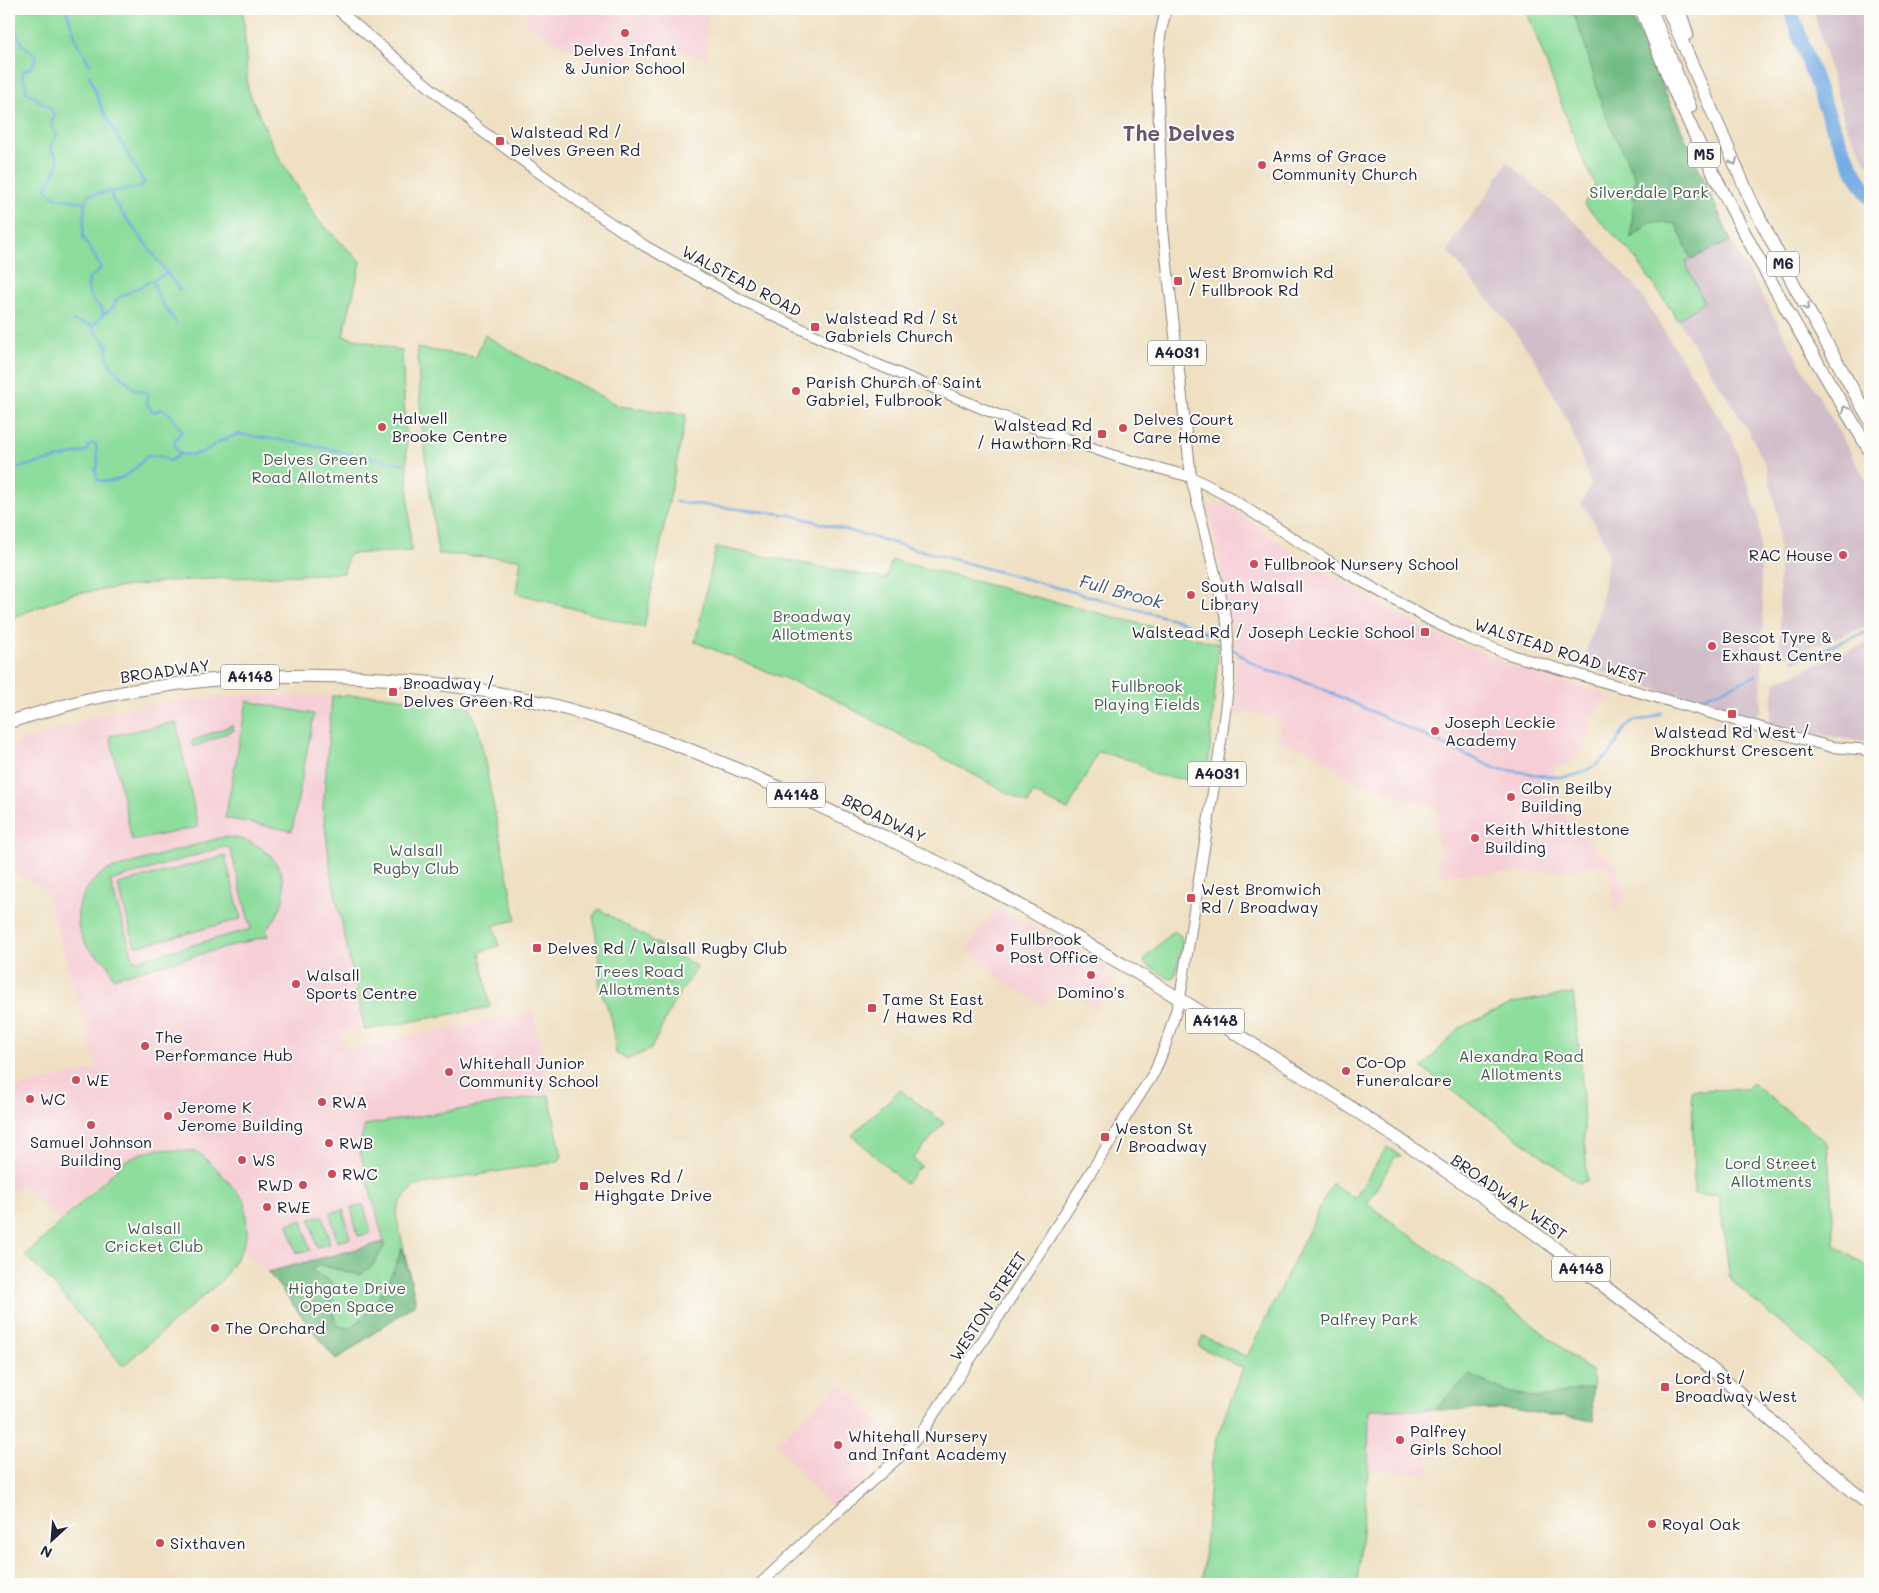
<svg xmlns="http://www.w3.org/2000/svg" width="1879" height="1593" viewBox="0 0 1879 1593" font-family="Mali,sans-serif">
	<rect width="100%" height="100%" fill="#fdfcf7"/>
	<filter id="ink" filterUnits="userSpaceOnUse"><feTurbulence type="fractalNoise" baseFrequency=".02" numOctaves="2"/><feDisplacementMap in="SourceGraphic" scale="10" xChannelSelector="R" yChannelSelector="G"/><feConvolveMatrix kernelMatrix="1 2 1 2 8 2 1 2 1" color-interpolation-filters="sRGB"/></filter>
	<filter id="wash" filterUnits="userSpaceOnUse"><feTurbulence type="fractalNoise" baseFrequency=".0096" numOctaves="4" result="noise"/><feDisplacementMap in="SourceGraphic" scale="20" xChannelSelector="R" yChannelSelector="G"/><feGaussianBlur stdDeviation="1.12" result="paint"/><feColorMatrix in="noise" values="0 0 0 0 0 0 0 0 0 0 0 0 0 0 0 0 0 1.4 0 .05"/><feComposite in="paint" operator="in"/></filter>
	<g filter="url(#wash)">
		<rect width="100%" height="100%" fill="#efe0c2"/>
		<path fill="#f6cfd6" d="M529,9H708L706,57L636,44L618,77L524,23Z
			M1226,503L1294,554L1426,630L1528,672L1609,695L1593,718L1589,738L1576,758L1567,765H1555L1551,784L1552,797L1559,810L1595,849L1616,865L1626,894L1615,912L1608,866L1597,864L1559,871L1439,875L1436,808L1354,781L1307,748L1278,742L1280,724L1272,717L1236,711L1235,644L1209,508Z
			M243,695L332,696L323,809L331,874L365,1030H343L341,1040L347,1049L534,1011L549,1095L365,1125L359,1148L384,1242L268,1272L242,1249L247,1234L245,1201L218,1170L198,1152L158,1149L139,1154L125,1161L59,1222L21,1183L9,1195V1089L97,1068L46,890L9,870V745L92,718L160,702Z
			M996,907L1066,943L1109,969L1105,976L1115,982L1097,1010L1059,984L1043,1005L1001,980L968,949Z
			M841,1383L899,1446L832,1509L776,1444Z
			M1369,1410H1434L1429,1474L1368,1469Z"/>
		<path fill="#d1bdc9" d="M1813,9H1870V168L1845,123Z
			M1507,162L1585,231L1634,284L1732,437L1758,515L1763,614L1761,710L1755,716L1747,719L1581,665L1599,614L1609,554L1595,523L1581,503L1591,484L1569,424L1537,363L1509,324L1448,252L1454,239L1486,196Z
			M1731,241L1870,487V625L1788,656L1780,648L1778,517L1767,468L1747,428L1678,320L1704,302L1685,262Z
			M1870,642V743L1769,726L1775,682Z"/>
		<path fill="#8ddd9c" stroke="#58806c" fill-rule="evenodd" d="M9,9H243L248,90L276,152L318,220L361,262L343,336L402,351L411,551L349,554L344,573L169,581L72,594L9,619Z
			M1526,9H1628L1731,241L1685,262L1704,302L1678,320L1634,256L1584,204L1595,185L1578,148Z
			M485,335L528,361L571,380L619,406L686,415L644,628L516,593L521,559L438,554L422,432L417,348L476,357Z
			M716,547L886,579L892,560L1219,644L1207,782L1154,775L1137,762L1098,752L1068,810L1033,793L1028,804L828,696L695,642Z
			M376,695L470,707L479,732L516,920L494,925L499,946L480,952L490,1007L365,1030L331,874L323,809L332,696Z
			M247,701L314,714L292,831L225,818Z
			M176,722L198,827L132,841L110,736Z
			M232,725L234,730L194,747L192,741Z
			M223,837C277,837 304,890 266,930L268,936L113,978C112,974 111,970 109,967C107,961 92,953 87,946C67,918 81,885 108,870ZM224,847L230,848L251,929L134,961L110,881Z
			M225,856L241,919L135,947L118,884Z
			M599,909L697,967L674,1002L651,1049L629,1059L616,1054L610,1013L599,988L600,961L593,916Z
			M1175,932L1181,936L1182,945L1175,976L1170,979L1144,963L1146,957L1171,933Z
			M1573,993L1581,1066L1587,1181L1579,1183L1422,1068L1459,1028L1513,1003Z
			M1752,1083L1827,1143L1835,1245L1870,1269V1400L1730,1280L1719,1196L1694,1194L1692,1090L1747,1089Z
			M900,1090L944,1123L913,1159L921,1166L905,1184L852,1135Z
			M549,1095L562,1157L555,1162L417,1185C407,1193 399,1202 396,1214L416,1303L336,1360L268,1272L384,1242L359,1148L365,1125Z
			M1387,1147L1401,1156L1395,1157L1367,1204L1527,1320L1592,1372L1593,1421L1564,1415H1547L1513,1409L1369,1410L1368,1469L1357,1584H1202L1211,1468L1218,1434L1243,1368L1198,1346L1203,1336L1247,1357L1332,1183L1355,1198Z
			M158,1149L198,1152L218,1170L245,1201L247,1234L242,1249L223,1279L123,1366L46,1276L25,1256L125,1161L139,1154Z
			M364,1205L371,1233L358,1236L351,1208Z
			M343,1209L350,1239L337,1242L330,1213Z
			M323,1216L330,1244L317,1247L310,1219Z
			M302,1220L310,1250L296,1253L288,1224Z"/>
		<path fill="#72bc84" stroke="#4a6f60" d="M1572,9H1628L1731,241L1691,259L1676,224L1651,222L1631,238L1635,178L1604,112L1585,45Z
			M384,1242L385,1245L373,1265L360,1275L320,1265L311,1270L333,1283C336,1303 326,1306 339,1326L349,1328C373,1315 394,1273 402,1248L416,1303L336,1360L268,1272Z
			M1469,1375L1508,1392L1539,1398L1592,1387L1593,1421L1564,1415H1547L1513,1409L1434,1410Z"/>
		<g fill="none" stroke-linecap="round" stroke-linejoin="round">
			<path stroke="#74ace3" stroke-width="2.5" d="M66,9L77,42L90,65
				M9,17L22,44L37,57L31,68L23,71L22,77L25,81L26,91L50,108L55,116C49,124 51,128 57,134L50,148C68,166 51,171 46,189C55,203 73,197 85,204L83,237L101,267L97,273L89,278C86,291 90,302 102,308L103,315L93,326L96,333L107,344C106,362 110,369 124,379C129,382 130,387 136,390C140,391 144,391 148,393C146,401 146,406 154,412L161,409L169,413L182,431L174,441C175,447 176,451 181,454
				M85,203L88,195L141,187L144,183L102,109L89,75
				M167,273L180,290
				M153,281L159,298L176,323
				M103,315L114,307L116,299L167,273L112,199V192
				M73,321L93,326
				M97,467L95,470L98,480C112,484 123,479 133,470
				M135,469L147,456H160L170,461L181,454L192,455L203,452L219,442L238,434L293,442L404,464
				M9,470L87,451L88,446L93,443L96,444L98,465
				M676,502L791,515L1180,621L1218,638L1224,642
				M1233,649L1248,660L1268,671L1290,676L1314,685L1497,769C1519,770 1540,777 1562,777C1580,777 1601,764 1612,751C1618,743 1621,731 1629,724C1634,719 1640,720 1646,719C1651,719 1656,715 1661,713
				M1794,660L1870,631
				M1701,698L1756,676"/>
			<path stroke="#74ace3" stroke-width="15" d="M1790,9C1813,72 1832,141 1870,197"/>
		</g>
	</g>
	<g filter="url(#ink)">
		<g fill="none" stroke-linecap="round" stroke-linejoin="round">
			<defs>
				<path id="secondary" d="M337,9L479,129L591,210L645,246L747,303L869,361L998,415L1118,457L1191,477L1224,494L1347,573L1430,620L1469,639L1508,654L1779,733L1832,747L1870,750
					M760,1584L828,1520L906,1451L922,1432L1003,1310L1155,1071L1165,1046L1180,998"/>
				<path id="primary" d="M1166,9L1160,36L1157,73L1163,229L1191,477L1227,622L1229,656V680L1221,742L1180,998"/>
				<path id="highway" d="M1641,9C1656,44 1668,80 1685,114C1739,231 1804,341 1870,451
					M1651,9L1690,107
					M1668,9L1751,201L1796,289L1870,420
					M1679,9L1687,34
					M9,722C35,714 62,706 89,699C214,672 342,669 468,688C619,711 759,776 895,842C917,853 940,863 962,874C1020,904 1076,937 1132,970C1267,1051 1400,1137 1529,1229C1579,1265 1626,1306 1678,1340L1870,1506"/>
			</defs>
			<use href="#secondary" stroke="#88817e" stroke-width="12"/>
			<use href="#primary" stroke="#88817e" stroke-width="12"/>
			<use href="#highway" stroke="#88817e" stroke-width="14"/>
			<use href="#secondary" stroke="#fff" stroke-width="10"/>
			<use href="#primary" stroke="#fff" stroke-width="10"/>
			<use href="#highway" stroke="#fff" stroke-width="12"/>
		</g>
		<defs><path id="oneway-chevron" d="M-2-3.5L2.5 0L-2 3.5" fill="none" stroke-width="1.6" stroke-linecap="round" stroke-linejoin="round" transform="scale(1.25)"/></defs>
		<g stroke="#9c9ca7">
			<use href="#oneway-chevron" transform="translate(1734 162) rotate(66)"/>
			<use href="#oneway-chevron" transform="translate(1806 307) rotate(61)"/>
			<use href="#oneway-chevron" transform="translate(1845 409) rotate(-121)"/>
		</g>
	</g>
	<g fill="#d1495b" stroke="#fdfcf7" stroke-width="2">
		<circle cx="625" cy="33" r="5"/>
		<rect x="495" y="136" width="10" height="10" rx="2.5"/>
		<circle cx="1262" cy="165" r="5"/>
		<rect x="1173" y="276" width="10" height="10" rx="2.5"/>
		<rect x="810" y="322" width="10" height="10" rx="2.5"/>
		<circle cx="796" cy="391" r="5"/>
		<circle cx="382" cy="427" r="5"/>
		<circle cx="1123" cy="428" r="5"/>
		<rect x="1097" y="429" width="10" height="10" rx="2.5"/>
		<circle cx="1843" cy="555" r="5"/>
		<circle cx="1254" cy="564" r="5"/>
		<circle cx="1191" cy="595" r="5"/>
		<rect x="1420" y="627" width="10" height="10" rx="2.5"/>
		<circle cx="1712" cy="646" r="5"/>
		<rect x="388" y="687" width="10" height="10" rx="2.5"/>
		<rect x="1727" y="709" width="10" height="10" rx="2.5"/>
		<circle cx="1435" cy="731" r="5"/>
		<circle cx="1511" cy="797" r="5"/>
		<circle cx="1475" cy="838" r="5"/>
		<rect x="1186" y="893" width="10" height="10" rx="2.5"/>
		<rect x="532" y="943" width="10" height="10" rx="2.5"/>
		<circle cx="1000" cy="948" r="5"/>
		<circle cx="1091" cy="975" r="5"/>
		<circle cx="296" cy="984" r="5"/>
		<rect x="867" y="1003" width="10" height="10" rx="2.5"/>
		<circle cx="145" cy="1046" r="5"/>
		<circle cx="1346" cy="1071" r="5"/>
		<circle cx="449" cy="1072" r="5"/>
		<circle cx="76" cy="1080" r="5"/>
		<circle cx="30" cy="1099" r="5"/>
		<circle cx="322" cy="1102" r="5"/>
		<circle cx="168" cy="1116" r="5"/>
		<circle cx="91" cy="1125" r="5"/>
		<rect x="1100" y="1132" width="10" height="10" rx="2.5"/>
		<circle cx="329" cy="1143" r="5"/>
		<circle cx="242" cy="1160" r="5"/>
		<circle cx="332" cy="1174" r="5"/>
		<circle cx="303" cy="1185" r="5"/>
		<rect x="579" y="1181" width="10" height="10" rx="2.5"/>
		<circle cx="267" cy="1207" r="5"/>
		<circle cx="215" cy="1328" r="5"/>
		<rect x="1660" y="1382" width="10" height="10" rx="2.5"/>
		<circle cx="1400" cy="1440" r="5"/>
		<circle cx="838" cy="1445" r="5"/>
		<circle cx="1652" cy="1524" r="5"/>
		<circle cx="160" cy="1543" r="5"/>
	</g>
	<g text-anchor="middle" stroke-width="4" stroke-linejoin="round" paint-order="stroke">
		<g fill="#fdfcf7" stroke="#646373" stroke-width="1">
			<rect x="1688" y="142.5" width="32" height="25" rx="4"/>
			<rect x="1767" y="251.5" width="32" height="25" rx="4"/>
			<rect x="1148" y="340.5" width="58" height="25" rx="4"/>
			<rect x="221" y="664.5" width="58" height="25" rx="4"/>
			<rect x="1188" y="761.5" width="58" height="25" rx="4"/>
			<rect x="767" y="782.5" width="58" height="25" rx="4"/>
			<rect x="1186" y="1008.5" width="58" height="25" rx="4"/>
			<rect x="1552" y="1256.5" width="58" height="25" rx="4"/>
		</g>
		<g font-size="15" font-weight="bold" fill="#22223b">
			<text x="1704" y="160">M5</text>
			<text x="1783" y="269">M6</text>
			<text x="1177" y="358">A4031</text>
			<text x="250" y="682">A4148</text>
			<text x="1217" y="779">A4031</text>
			<text x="796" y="800">A4148</text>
			<text x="1215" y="1026">A4148</text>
			<text x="1581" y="1274">A4148</text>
		</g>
		<g font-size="16" fill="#22223b" stroke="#fdfcf7" text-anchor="start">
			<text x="625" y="56" text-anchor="middle">Delves Infant<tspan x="625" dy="18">&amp; Junior School</tspan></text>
			<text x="510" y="138">Walstead Rd /<tspan x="510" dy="18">Delves Green Rd</tspan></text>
			<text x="1272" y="162">Arms of Grace<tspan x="1272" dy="18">Community Church</tspan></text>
			<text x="1188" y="278">West Bromwich Rd<tspan x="1188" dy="18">/ Fullbrook Rd</tspan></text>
			<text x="825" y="324">Walstead Rd / St<tspan x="825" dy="18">Gabriels Church</tspan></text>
			<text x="806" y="388">Parish Church of Saint<tspan x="806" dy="18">Gabriel, Fulbrook</tspan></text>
			<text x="392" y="424">Halwell<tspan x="392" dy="18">Brooke Centre</tspan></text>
			<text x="1133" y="425">Delves Court<tspan x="1133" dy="18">Care Home</tspan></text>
			<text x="1092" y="431" text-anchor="end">Walstead Rd<tspan x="1092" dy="18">/ Hawthorn Rd</tspan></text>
			<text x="1833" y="561" text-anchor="end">RAC House</text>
			<text x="1264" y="570">Fullbrook Nursery School</text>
			<text x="1201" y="592">South Walsall<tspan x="1201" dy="18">Library</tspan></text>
			<text x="1415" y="638" text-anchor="end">Walstead Rd / Joseph Leckie School</text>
			<text x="1722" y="643">Bescot Tyre &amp;<tspan x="1722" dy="18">Exhaust Centre</tspan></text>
			<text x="403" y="689">Broadway /<tspan x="403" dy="18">Delves Green Rd</tspan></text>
			<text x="1445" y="728">Joseph Leckie<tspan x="1445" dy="18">Academy</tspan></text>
			<text x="1732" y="738" text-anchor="middle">Walstead Rd West /<tspan x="1732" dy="18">Brockhurst Crescent</tspan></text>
			<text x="1521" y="794">Colin Beilby<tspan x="1521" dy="18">Building</tspan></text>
			<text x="1485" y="835">Keith Whittlestone<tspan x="1485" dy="18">Building</tspan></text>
			<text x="1201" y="895">West Bromwich<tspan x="1201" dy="18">Rd / Broadway</tspan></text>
			<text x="1010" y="945">Fullbrook<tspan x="1010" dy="18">Post Office</tspan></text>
			<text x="547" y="954">Delves Rd / Walsall Rugby Club</text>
			<text x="306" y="981">Walsall<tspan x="306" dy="18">Sports Centre</tspan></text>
			<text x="1091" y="998" text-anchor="middle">Domino's</text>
			<text x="882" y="1005">Tame St East<tspan x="882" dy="18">/ Hawes Rd</tspan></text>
			<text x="155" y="1043">The<tspan x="155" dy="18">Performance Hub</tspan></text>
			<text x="1356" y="1068">Co-Op<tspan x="1356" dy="18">Funeralcare</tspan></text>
			<text x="459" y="1069">Whitehall Junior<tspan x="459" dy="18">Community School</tspan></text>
			<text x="86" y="1086">WE</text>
			<text x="40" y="1105">WC</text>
			<text x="332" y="1108">RWA</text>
			<text x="178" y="1113">Jerome K<tspan x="178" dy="18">Jerome Building</tspan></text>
			<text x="1115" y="1134">Weston St<tspan x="1115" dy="18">/ Broadway</tspan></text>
			<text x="91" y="1148" text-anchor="middle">Samuel Johnson<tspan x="91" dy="18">Building</tspan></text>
			<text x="339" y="1149">RWB</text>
			<text x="252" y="1166">WS</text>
			<text x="342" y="1180">RWC</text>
			<text x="594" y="1183">Delves Rd /<tspan x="594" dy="18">Highgate Drive</tspan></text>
			<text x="293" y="1191" text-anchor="end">RWD</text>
			<text x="277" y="1213">RWE</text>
			<text x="225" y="1334">The Orchard</text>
			<text x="1675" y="1384">Lord St /<tspan x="1675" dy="18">Broadway West</tspan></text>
			<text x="1410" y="1437">Palfrey<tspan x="1410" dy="18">Girls School</tspan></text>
			<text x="848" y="1442">Whitehall Nursery<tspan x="848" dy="18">and Infant Academy</tspan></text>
			<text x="1662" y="1530">Royal Oak</text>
			<text x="170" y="1549">Sixthaven</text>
		</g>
		<g font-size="16" fill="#425a58" stroke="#fdfcf7">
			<text x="1649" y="198">Silverdale Park</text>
			<text x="315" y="465">Delves Green<tspan x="315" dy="18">Road Allotments</tspan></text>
			<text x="812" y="622">Broadway<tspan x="812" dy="18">Allotments</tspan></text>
			<text x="1147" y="692">Fullbrook<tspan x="1147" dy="18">Playing Fields</tspan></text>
			<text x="416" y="856">Walsall<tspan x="416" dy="18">Rugby Club</tspan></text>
			<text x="639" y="977">Trees Road<tspan x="639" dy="18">Allotments</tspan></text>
			<text x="1521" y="1062">Alexandra Road<tspan x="1521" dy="18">Allotments</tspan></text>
			<text x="1771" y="1169">Lord Street<tspan x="1771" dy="18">Allotments</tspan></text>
			<text x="154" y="1234">Walsall<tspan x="154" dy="18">Cricket Club</tspan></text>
			<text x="347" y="1294">Highgate Drive<tspan x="347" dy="18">Open Space</tspan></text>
			<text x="1369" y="1325">Palfrey Park</text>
		</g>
		<g font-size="16" fill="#22223b" stroke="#fdfcf7">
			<text transform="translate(742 281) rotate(28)" y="6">WALSTEAD ROAD</text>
			<text transform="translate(1560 651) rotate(18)" y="6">WALSTEAD ROAD WEST</text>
			<text transform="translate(165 671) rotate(-8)" y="6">BROADWAY</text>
			<text transform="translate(884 818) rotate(26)" y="6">BROADWAY</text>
			<text transform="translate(1509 1197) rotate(35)" y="6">BROADWAY WEST</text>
			<text transform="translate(988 1306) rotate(-57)" y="6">WESTON STREET</text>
		</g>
		<g font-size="18" font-style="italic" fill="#43597e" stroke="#fdfcf7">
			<text transform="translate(1121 592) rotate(15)" y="6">Full Brook</text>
		</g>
		<g font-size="21" font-weight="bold" fill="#67546e" stroke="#fdfcf7">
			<text x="1179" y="141">The Delves</text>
		</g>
	</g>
	<rect width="1879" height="1593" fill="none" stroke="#fdfcf7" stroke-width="30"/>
	<g transform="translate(52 1540) rotate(206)" stroke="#fdfcf7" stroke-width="4" paint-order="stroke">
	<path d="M0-4L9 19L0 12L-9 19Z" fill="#22223b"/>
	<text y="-8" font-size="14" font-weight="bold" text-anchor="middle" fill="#22223b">N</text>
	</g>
</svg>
